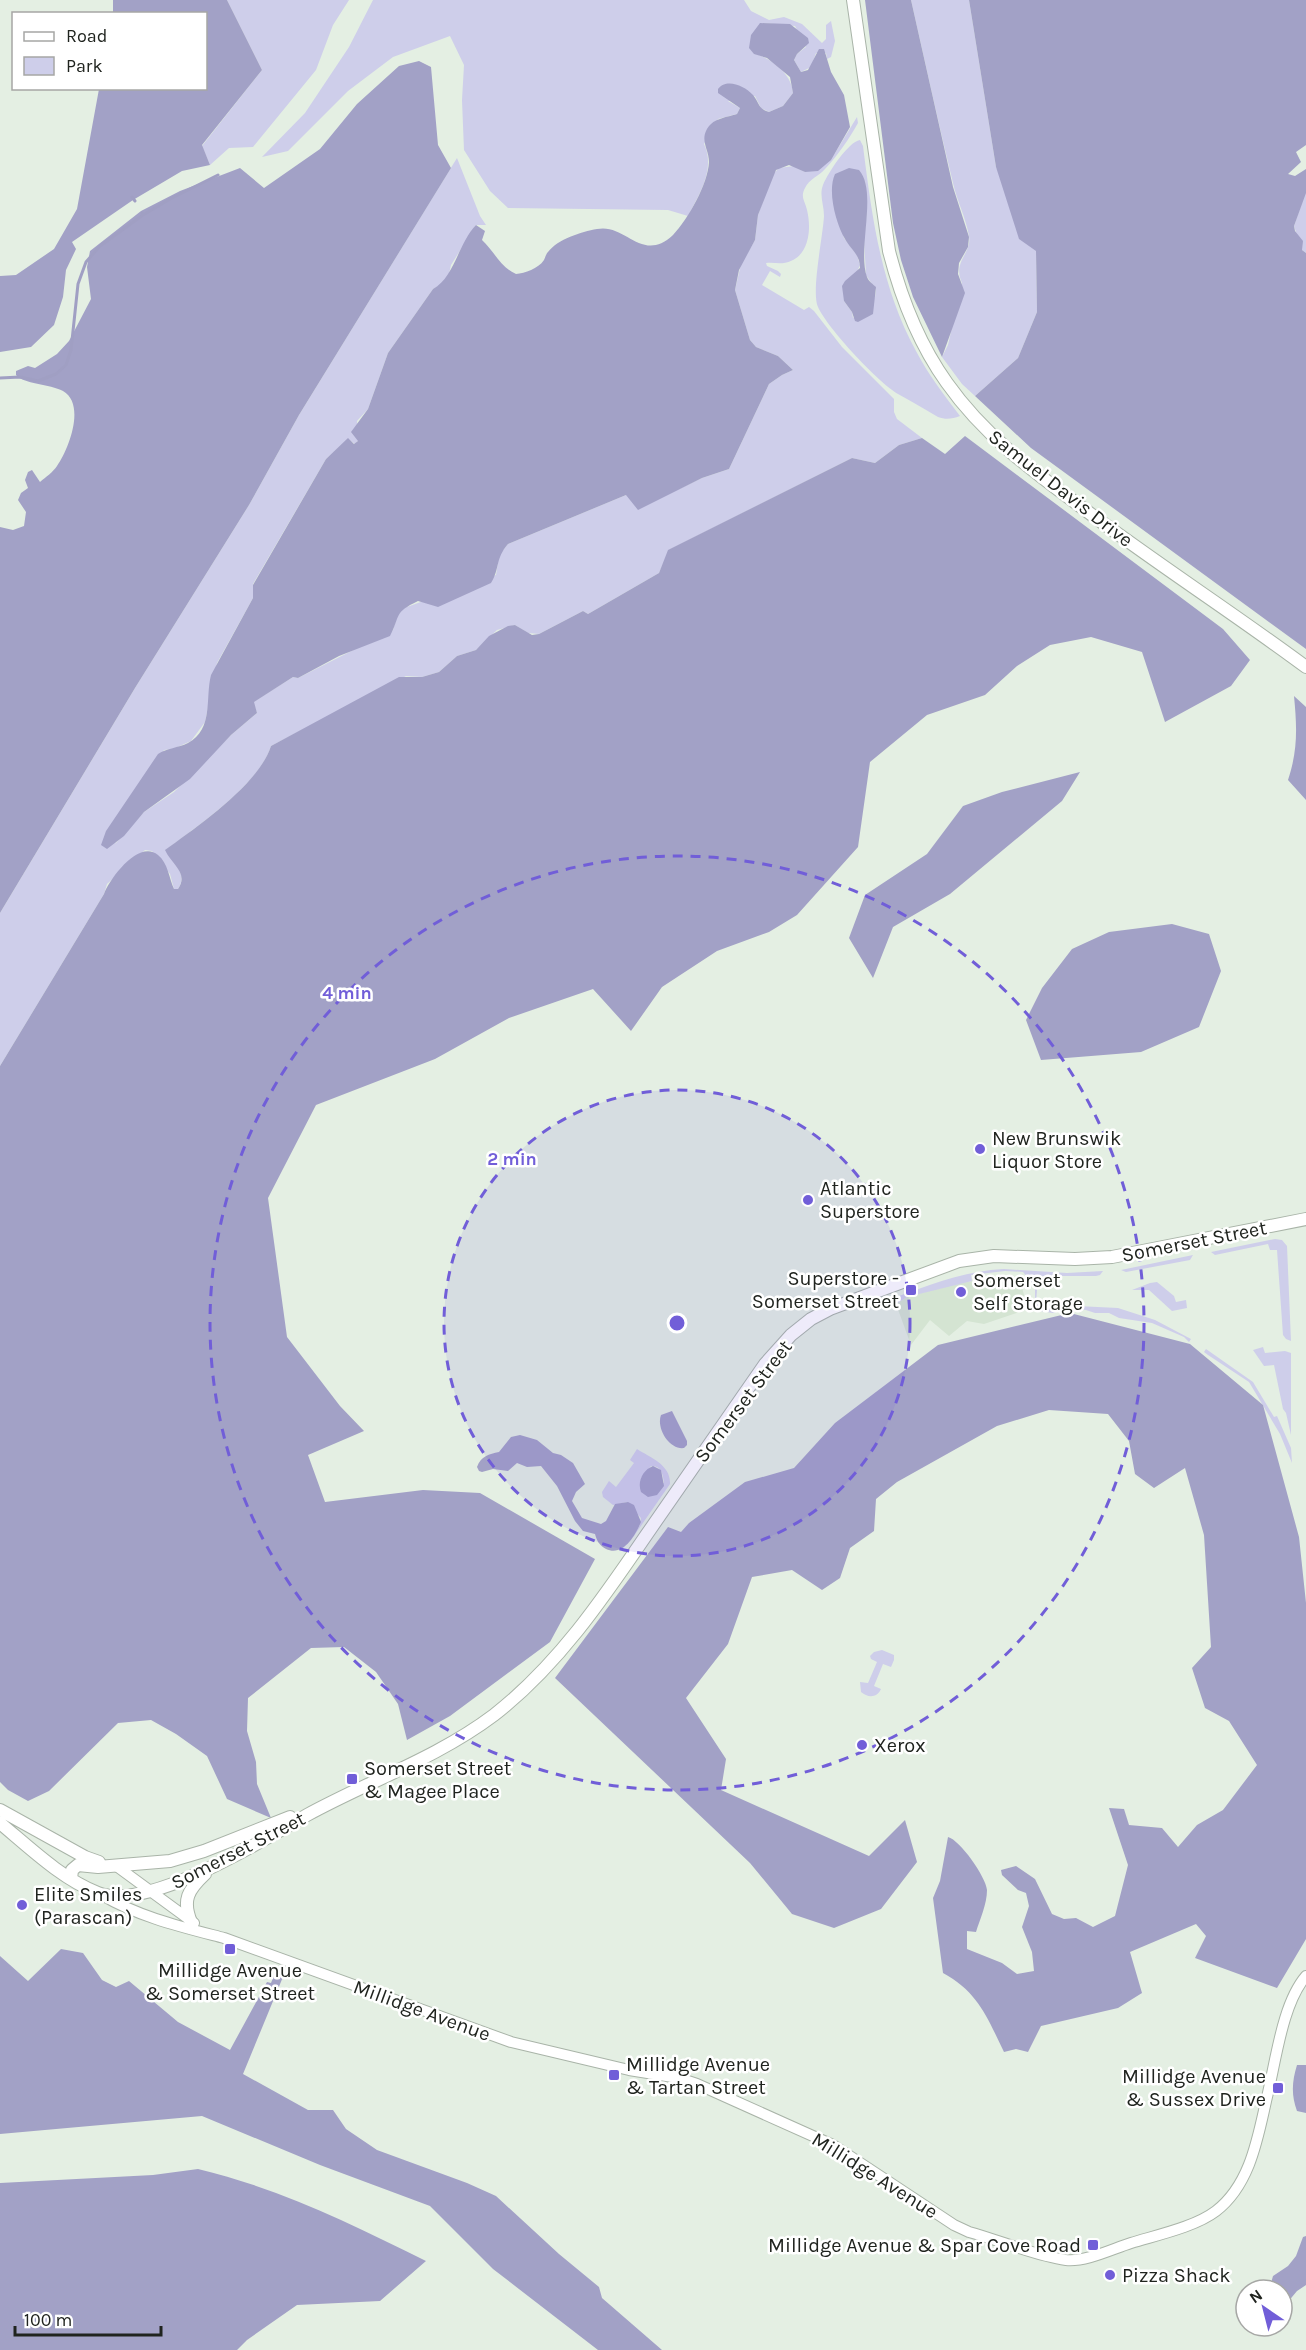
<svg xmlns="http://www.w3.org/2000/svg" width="1306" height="2350" viewBox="0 0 1306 2350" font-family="Karla,sans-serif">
	<rect width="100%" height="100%" fill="#e4efe3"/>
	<path fill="#d4e4d2" d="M1011,1278L1021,1284L1028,1309L984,1324L967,1321L949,1336L930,1320L911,1345L896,1304L907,1297L950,1285L984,1279Z"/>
	<path fill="#ceceea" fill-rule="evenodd" d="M227,0H349L333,25L316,70L253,147L229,148L210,165L202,146L262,70Z
		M373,0H744L751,11L769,20L784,17L802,24L822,43L826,39V25L831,21L835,41L831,57L827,59L826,53H816L811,67L801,72L794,60L797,54L806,47L795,26L764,23L754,53C772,59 792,74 793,93L783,106L769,112L761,108L755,96L728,101L740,108L737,114L718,119L704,144C716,169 699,194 688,216L668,210L508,208L490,191L464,150L462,100L464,65L450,36L393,57L348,91L288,151L262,157L305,113L349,47Z
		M911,0H969L996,167L1036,251L1037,312L1018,358L975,396L962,384L942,357L948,345L962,283C952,261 972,254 969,236C966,218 957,201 953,183C938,122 925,61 911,0Z
		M857,117L858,123C849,139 838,155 825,169C819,176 809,179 805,188C800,197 805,201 807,210C812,230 809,259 784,263C778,264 772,262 766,263L767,266L778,271L781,274L780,277L770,271L762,285L804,310L809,307L814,311L842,347L894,399V412L897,419L922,438L899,445L875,463L852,458L669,550L659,573L588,614L583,611L539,634L528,633L515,625L497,630L476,650L457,656L439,672L422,677L406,676L271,746C259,785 198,825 166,850C174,863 188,874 178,889H174L170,874L152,851L145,850L107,884L104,894L0,1066V913L135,688L249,505L299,415L457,158L480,216L486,225H476L451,265L449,274L442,284L433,289L388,353L368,409L357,421L358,441L355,444L348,439L326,459L253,584V598L217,663L205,722L191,741L173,749L164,750L115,844L144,812L174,792L231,735L257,713L253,702L293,677L298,678L393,630L397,616L404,608L496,575L499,555L508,544L626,495L679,489L702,478L729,469L769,384L782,375L793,370L778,356L756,347L750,340L735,290L741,264L755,240L758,215L772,175L779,168L794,166L805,172L835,153Z
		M860,140L863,146C872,217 881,287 916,351C928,374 944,395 960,416C952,419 946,420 938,417C925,409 912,402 898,394C878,382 828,329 818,307C811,292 823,236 824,216C824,205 819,195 823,185C828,173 848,142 860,140ZM865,181L867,210L864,240L866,275L876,290L875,297L853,318L852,312L844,301L860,265L857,255L844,238L835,206Z
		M1305,193H1306V253L1302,250L1294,226Z
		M1275,1239L1282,1240L1287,1246L1291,1341L1286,1339L1283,1335L1277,1250H1270L1268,1244L1215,1255L1211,1252Z
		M1193,1255L1190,1260L1126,1272L1121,1270Z
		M1004,1269L1067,1273L1103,1271L1100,1275L1096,1276H1038L1036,1304L1118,1308L1155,1320L1191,1339L1189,1342L1184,1337L1152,1323L1119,1318L1109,1313H1095L1086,1310L1069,1308L1053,1313L1040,1311L1035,1303V1286L1023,1272L1005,1271L971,1275L972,1281L907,1297L896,1304L894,1298C931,1284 965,1271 1004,1269Z
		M1157,1282L1174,1296L1176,1302L1186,1300L1187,1308L1172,1311L1149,1290H1132L1150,1283Z
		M1263,1347L1265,1353L1285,1351L1291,1353V1435L1286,1413L1283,1409L1274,1365L1264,1366L1253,1350Z
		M1206,1349L1253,1382L1274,1417L1277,1416L1291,1448L1292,1463L1280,1434L1249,1382L1208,1355L1204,1352Z
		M637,1449C651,1458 671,1465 670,1484L629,1543L640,1525L641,1518L627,1502L613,1505L603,1497L602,1492L609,1481L616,1487L634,1463L630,1460ZM651,1466C661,1465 663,1474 664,1483L640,1489L641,1478Z
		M882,1650L894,1655V1660L891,1667L883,1664L874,1686L881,1689C877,1698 868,1698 861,1692L860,1682L868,1683L877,1662L871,1659L870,1656L874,1652Z"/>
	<path fill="#a2a1c6" d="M113,0H227L262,70L202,145L210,165L182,171L133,200L72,242L76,249L66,270L63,297L54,325L31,347L0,352V276L16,275L54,249L77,209L99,89L206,88V14L113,13Z
		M865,0H911L953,187L969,237L968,247L959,263L958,274L965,293L942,357L913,297L901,260L893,223Z
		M969,0H1306V145L1296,152L1301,162L1288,174L1295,176L1306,169V193L1294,226L1295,231L1303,241L1302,250L1306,253V649L1031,448L975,396L1018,358L1037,312L1036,251L1019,239L996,167Z
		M760,23L790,24L808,38L809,43L797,54L794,60L801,72L808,70L819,49H824L831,72L844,95L850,127L831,160L818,171L805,172L789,165L776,170L758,215L755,240L739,270L735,290L750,340L756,347L778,356L793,370L782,375L769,384L729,469L702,478L638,510L626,495L508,544C495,559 500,568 491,583L438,607L418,601C393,613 401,615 390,636L339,656L298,678L293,677L254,702L257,713L231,735L190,779L144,812L124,836L107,849L101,845L106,831L158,754C167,748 178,748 188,743C214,729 205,698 211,675L253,598V585L326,459L348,438L354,444L358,441L351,432L368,409L388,353L433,289C454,278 458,244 476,225L485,231L482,240C494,251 501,268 516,274C525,273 538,269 544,260C545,258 546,254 548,252C558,239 581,232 597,229C626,223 642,264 673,235C688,219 708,184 709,162C709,150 701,142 706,131C712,118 725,118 737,114L740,108L718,93V89C726,78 744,85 753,95C759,102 758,109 769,112L783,106L793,93L790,77L767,58L754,54L749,48L751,35Z
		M419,61L431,67L438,145L451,168L299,415L249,505L135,688L0,913V527L13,530L24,526L26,512L18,500L21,493L28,488L25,480L28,472L32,470L40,482C46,477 53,472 57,466C69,449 86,404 63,391C50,384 23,384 16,375V371L28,366L35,368L57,354L69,341L91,299L87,267L90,251L141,211L180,191L240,168L264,188L320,149L357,104L399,66Z
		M849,168L859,170C878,191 857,250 867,277C869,282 873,284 876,287L873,314L858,322L855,321L852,312L844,301L842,286L845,281L860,268C860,254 851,250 845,239C836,224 827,191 835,174Z
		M965,436L1223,629L1250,660L1231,686L1165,722L1142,652L1091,637L1050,645L1017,666L985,695L927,715L870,762L858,847L797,915L769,932L717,951L662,987L631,1031L593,989L509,1018L435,1059L316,1105L268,1198L287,1337L340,1406L364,1431L308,1455L325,1502L423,1490L480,1493L595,1559L550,1642L450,1716L407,1740L398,1704L376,1672L344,1647L311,1648L248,1698L247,1731L256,1762L257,1784L271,1818L227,1799L207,1756L176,1734L151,1720L118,1723L49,1791L28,1801L8,1790L0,1782V1066L104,894C110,878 139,839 158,855C168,863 169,878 174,889H178C189,873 172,865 165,850C198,826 259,784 271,746L399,677H422L439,672L457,656L476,650L489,636L508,626L515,625L532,635L539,634L583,611L588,614L659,573L668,550L852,458L875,463L899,445L922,438L945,454Z
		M1294,696L1306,707V800L1288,780C1298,750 1297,727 1294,696Z
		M1080,772L1062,801L950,894L893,927L873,978L849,938L865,895L927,854L963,806L1002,792Z
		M1172,924L1209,934L1221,971L1199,1027L1141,1052L1041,1060L1026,1020L1042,988L1072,949L1109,932Z
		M1070,1313L1190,1344L1263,1405L1299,1537L1306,1603V1939L1277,1988L1195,1958L1206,1936L1196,1924L1130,1952L1142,1993L1118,2008L1041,2026L1028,2052L1016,2049L1004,2052C987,2017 978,1992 943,1973L933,1898L940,1881L948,1837C960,1840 986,1877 987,1890C987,1904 980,1919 976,1932L967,1931V1949L1002,1963L1017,1974L1034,1971L1032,1952L1022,1927L1029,1906L1026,1893L1018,1890L1002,1875L1001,1870L1016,1866L1035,1879L1052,1914L1064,1919L1076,1918L1093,1927L1115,1916L1128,1865L1109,1808L1124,1809L1129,1825L1162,1828L1178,1847L1197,1825L1223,1810L1257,1765L1229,1721L1205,1708L1192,1668L1211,1647L1204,1535L1185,1468L1154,1488L1135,1474L1129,1441L1108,1414L1049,1410L997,1426L897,1482L876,1499L874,1531L850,1548L840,1578L822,1590L792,1570L752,1577L728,1644L686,1698L726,1759L721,1790L869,1856L905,1820L917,1862L881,1909L834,1928L792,1914L750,1863L555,1678L668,1527L681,1532L689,1523L745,1482L794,1468L835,1423L938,1345Z
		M672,1411L687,1441V1445L684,1448C669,1450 656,1428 661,1415Z
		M520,1435L537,1440L553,1453L561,1455L573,1463L585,1484L576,1492L572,1501L582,1518L601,1524L606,1521L615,1504L628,1502L634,1505L641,1522C635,1536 623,1557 606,1549C599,1545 597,1541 595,1534L583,1531L575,1521L557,1486L541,1466L527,1467L517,1463L508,1471L493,1469L482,1472L479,1471L477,1467C481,1456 489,1454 499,1452L511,1437Z
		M653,1466L661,1470L664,1486L657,1495L648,1497L641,1492C637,1481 643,1470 653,1466Z
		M61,1949L83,1953L102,1980L116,1987L129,1981L178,2022L230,2050L267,1982L271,1983L277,1968L285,1972L243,2074L308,2110H333L346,2129L377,2150L467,2183L496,2196L559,2254L599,2287L602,2298L662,2350H598L493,2269L430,2206L320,2165L202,2116L0,2134V1956L28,1981Z
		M1297,2065H1306V2113L1297,2111C1291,2095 1292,2081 1297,2065Z
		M198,2169C278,2188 352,2224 426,2261L380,2301L297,2305L247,2340L237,2350H0V2183L153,2175Z
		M1306,2236V2285L1297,2291L1287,2303H1282V2290H1269L1273,2276L1288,2266L1296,2256L1303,2237Z"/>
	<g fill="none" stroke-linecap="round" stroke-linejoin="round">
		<path stroke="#a09fc3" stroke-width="3" d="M132,197L135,201
			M143,215L170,199L218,175
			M0,378L20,377L38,381L56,374L66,365L71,350L78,284L86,262L100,246L143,215L142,213"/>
		<defs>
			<path id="minor" d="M115,1865L194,1923
				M102,1895C139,1917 182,1927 224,1938L511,2042L629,2070L679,2078L697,2084L833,2145L954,2225L969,2232C999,2240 1035,2256 1066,2260C1086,2262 1112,2249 1131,2243C1157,2235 1195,2227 1216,2211C1251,2184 1258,2136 1267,2097C1276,2061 1282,2004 1306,1976"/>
			<path id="major" d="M853,0L889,251C901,298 919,344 947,383C983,434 1031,470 1080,506C1154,562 1232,612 1306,667
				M0,1810L85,1857L99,1862
				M0,1823C30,1848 62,1879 98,1893C148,1912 263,1840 307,1815C369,1781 437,1758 494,1715C557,1666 602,1600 647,1534C686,1478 725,1421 765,1364L791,1335L811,1319L830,1309L959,1261L994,1256L1075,1259L1112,1257L1306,1219
				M71,1879L72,1870L78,1865L98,1867L170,1861L204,1851L290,1817
				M191,1922C182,1900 188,1890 205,1874"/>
		</defs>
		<use href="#minor" stroke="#a9b4a8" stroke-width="12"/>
		<use href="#major" stroke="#a9b4a8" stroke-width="14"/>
		<use href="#minor" stroke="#fff" stroke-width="10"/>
		<use href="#major" stroke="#fff" stroke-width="12"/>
	</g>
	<circle cx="677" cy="1323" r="233" fill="#715ed8" fill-opacity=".12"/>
	<g fill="none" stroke="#715ed8" stroke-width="3" stroke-dasharray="10 8">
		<circle cx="677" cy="1323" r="233"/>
		<circle cx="677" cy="1323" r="467"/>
	</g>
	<g fill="#715ed8" stroke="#fff" stroke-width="2">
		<circle cx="980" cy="1149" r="6"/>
		<circle cx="808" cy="1200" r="6"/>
		<rect x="905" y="1284" width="12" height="12" rx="3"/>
		<circle cx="961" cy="1292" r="6"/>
		<circle cx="862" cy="1745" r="6"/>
		<rect x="346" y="1773" width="12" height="12" rx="3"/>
		<circle cx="22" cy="1905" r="6"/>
		<rect x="224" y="1943" width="12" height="12" rx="3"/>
		<rect x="608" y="2069" width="12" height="12" rx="3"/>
		<rect x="1272" y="2082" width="12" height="12" rx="3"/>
		<rect x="1087" y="2239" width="12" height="12" rx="3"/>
		<circle cx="1110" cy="2275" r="6"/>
	</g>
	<g text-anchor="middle" stroke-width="5" stroke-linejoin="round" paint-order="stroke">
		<g font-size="20" fill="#20241f" stroke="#fff">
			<text transform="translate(1061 488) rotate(38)" y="7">Samuel Davis Drive</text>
			<text transform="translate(1194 1241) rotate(-11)" y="7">Somerset Street</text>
			<text transform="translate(743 1401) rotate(-53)" y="7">Somerset Street</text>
			<text transform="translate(238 1850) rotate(-27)" y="7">Somerset Street</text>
			<text transform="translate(422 2010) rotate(20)" y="7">Millidge Avenue</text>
			<text transform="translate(875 2175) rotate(32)" y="7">Millidge Avenue</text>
		</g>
		<g font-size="20" fill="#20241f" stroke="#fff" text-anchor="start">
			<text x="992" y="1145">New Brunswik<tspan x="992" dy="23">Liquor Store</tspan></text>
			<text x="820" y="1195">Atlantic<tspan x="820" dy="23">Superstore</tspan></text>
			<text x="899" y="1285" text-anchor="end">Superstore -<tspan x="899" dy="23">Somerset Street</tspan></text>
			<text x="973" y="1287">Somerset<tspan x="973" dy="23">Self Storage</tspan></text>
			<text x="874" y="1752">Xerox</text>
			<text x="364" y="1775">Somerset Street<tspan x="364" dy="23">&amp; Magee Place</tspan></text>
			<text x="34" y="1901">Elite Smiles<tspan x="34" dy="23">(Parascan)</tspan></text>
			<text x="230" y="1977" text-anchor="middle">Millidge Avenue<tspan x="230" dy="23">&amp; Somerset Street</tspan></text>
			<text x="626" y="2071">Millidge Avenue<tspan x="626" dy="23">&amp; Tartan Street</tspan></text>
			<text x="1266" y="2083" text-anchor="end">Millidge Avenue<tspan x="1266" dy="23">&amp; Sussex Drive</tspan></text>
			<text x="1081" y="2252" text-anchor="end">Millidge Avenue &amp; Spar Cove Road</text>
			<text x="1122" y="2282">Pizza Shack</text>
		</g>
	</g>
	<circle cx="677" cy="1323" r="9" fill="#715ed8" stroke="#fff" stroke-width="3"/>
	<g font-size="18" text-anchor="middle" font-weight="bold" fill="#715ed8" stroke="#fff" stroke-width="5" stroke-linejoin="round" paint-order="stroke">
		<text x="347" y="999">4 min</text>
		<text x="512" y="1165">2 min</text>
	</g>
	<rect x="12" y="12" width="195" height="78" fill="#ffffff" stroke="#a6a7a5" stroke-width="1.5"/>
	<rect x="24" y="32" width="30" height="9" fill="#ffffff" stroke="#a6a7a5" stroke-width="1.5"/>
	<text x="66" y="42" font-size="18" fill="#20241f">Road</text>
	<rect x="24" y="57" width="30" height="18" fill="#ceceea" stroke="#a6a7a5" stroke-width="1.5"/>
	<text x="66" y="72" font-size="18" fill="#20241f">Park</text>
	<g transform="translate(1264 2308) rotate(325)"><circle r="28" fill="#ffffff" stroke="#a6a7a5" stroke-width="1.5"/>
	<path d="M0-4.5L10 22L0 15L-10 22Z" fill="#715ed8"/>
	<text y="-9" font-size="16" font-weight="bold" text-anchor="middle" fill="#20241f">N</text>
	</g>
	<path d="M15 2326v9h146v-9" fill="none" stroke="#20241f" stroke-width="3"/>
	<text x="24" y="2326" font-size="18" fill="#20241f" stroke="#ffffff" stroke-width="4.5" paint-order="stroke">100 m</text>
</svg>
